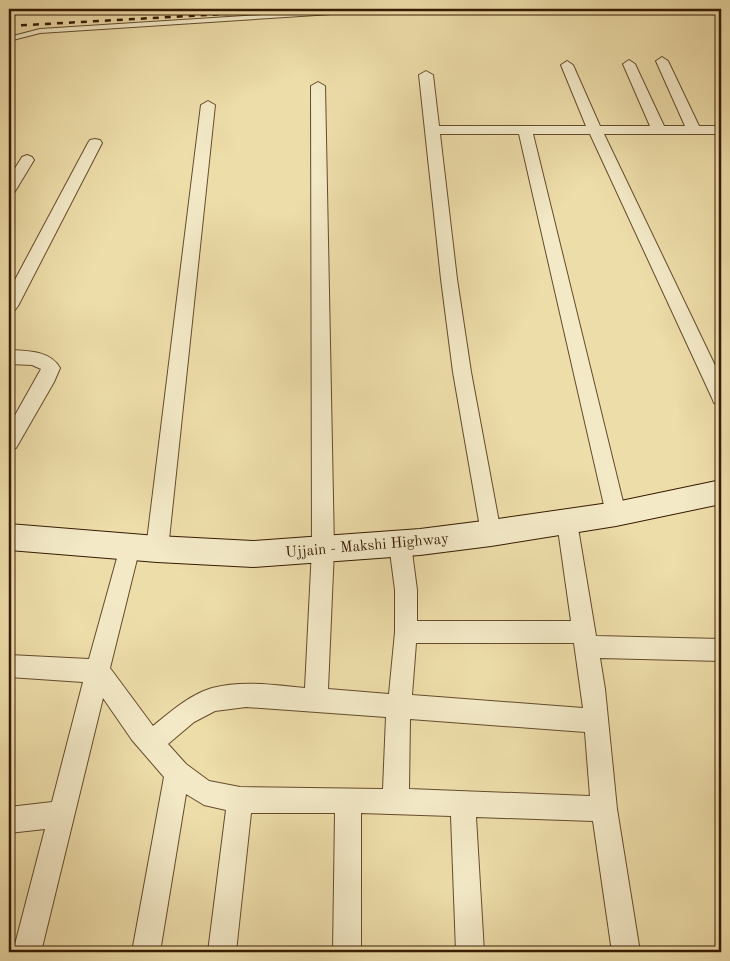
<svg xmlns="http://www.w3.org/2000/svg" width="730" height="961" viewBox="0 0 730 961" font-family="'Old Standard TT',serif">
	<rect width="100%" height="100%" fill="#eddda9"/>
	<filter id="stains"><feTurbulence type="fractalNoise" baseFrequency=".004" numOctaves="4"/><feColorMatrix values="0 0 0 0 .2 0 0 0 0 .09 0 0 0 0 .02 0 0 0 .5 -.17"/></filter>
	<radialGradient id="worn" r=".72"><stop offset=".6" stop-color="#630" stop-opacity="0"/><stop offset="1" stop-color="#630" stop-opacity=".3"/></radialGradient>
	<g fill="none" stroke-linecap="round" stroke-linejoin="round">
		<defs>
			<path id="service" d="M355,9H382L379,11L40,33L9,41V37L40,29Z"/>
			<path id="minor" d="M662,57L668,61L699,126H721V134H604L721,378V405L714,403L712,398L590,134H533L626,514L623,520L616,523L609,520L606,514L519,134H440L457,279L471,372L501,533L498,540L491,542L484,540L481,533L453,372L441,279L419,75L426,71L433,75L439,126H586L561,65L567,61L573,65L600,126H650L623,64L629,60L635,64L664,126H685L656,61Z
				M318,82L325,86L334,549L328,689L389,694L395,632V590L389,544L393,537L400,535L407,537L411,544L417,590V621H571L557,522L560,516L567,513L574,516L577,522L596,636L721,639V661L600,658L605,689L617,809L640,952H612L593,821L476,817L484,952H456L451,816L361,813V952H333L335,813H251L236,952H208L226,810L204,805L186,794L160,952H132L164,777L132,740L103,698L41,952H13L45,829L9,833V807L52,802L83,682L9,677V655L89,659L122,540L129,538L136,540L140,547L110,668L153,726C170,712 189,695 212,688C242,680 274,685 305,688L312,549L311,86ZM416,643H574L583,708L412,695ZM246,707L386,717L383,789L240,787L209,781L186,764L168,744L194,722L215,711ZM410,719L585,732L590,796L409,789Z
				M208,101L215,105L168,549L164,556L157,558L150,556L146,549L201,105Z
				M95,139L100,140L102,143L18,306L15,310L9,312V291L88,143L90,140Z
				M27,155L32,157L34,160L14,193L9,195V178L22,157Z
				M9,350C27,351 50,350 60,368L54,382L16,448L9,450V426L41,369L32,365L9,364Z"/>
			<path id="secondary" d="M721,480V504L616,526L491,546L420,555L253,567L157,562L9,550V524L157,536L253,541L420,529L491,520L616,502Z"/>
		</defs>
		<use href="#service" stroke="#644b2c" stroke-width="2"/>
		<use href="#minor" stroke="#644b2c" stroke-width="2"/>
		<use href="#secondary" stroke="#361a02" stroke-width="2"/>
		<use href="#service" fill="#f3e9c7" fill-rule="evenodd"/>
		<use href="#minor" fill="#f3e9c7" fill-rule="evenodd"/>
		<use href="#secondary" fill="#f3e9c7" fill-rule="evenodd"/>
		<path stroke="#361a02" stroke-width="2.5" stroke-dasharray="6 6" stroke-linecap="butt" d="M9,14L126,9
			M9,26L315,9"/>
	</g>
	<g text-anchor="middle" stroke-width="4.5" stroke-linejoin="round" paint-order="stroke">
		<g font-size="15" fill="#361a02" stroke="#f3e9c7">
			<text transform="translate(367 545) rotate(-5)" y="5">Ujjain - Makshi Highway</text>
		</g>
	</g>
	<rect width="730" height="961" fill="none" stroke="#eddda9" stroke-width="30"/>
	<rect x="10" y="10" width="710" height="941" fill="none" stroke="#361a02" stroke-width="2.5"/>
	<rect x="15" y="15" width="700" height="931" fill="none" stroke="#361a02"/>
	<rect width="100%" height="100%" filter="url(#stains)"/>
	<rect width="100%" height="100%" fill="url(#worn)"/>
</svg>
